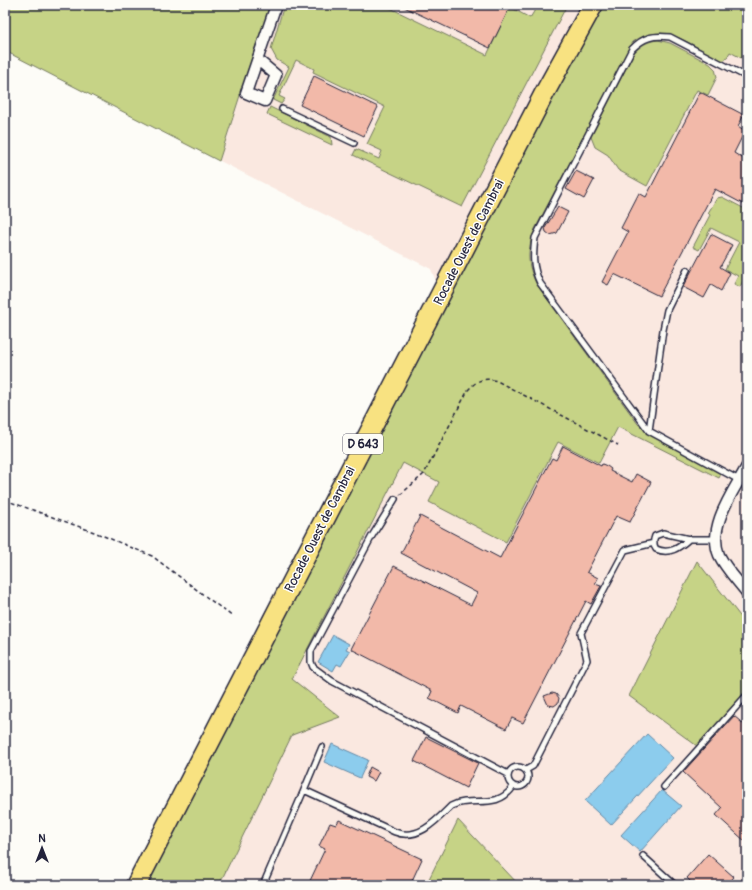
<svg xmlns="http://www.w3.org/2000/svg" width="752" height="890" viewBox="0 0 752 890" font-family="Pangolin,sans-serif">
	<rect width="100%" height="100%" fill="#fdfcf7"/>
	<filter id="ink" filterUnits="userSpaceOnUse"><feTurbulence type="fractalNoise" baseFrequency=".025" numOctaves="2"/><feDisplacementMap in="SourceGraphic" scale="8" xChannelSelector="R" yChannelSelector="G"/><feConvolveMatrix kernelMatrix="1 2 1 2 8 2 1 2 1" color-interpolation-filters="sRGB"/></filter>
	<g filter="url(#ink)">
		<path fill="#fae8e0" d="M5,5H747V885H219L292,734L340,717L291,679L462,347L431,269L5,51Z"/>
		<path fill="#c6d386" stroke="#747a60" d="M5,5H271L261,37L259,36L219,161L5,51Z
			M284,5H384L487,55L510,7L530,18L538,5H567L462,207L353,155L356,149L379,159L382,151L367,144L385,107L313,72L314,69L296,60L279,96L285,99L281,104L273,100L289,67L277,60L271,49Z
			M604,5H747V61L730,52L726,59L722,61C692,47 665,19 633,42L535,229C527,250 526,264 537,285L638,424L646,431L718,469L722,472L719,478L618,427L599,463L558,442L506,542L429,502L439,482L403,463L292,679L340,717L292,735L219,885H144L578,46Z
			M658,40L670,43L710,64L715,69L717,77L708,95L697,90L647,186L618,170L608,155L595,147L591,137L634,53C641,45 648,41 658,40Z
			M270,107L331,137L332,145L267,114Z
			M722,197L747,210V273L740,287L734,284L738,276L725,269L739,242L711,228L699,250L693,247L710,215L708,213L717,198Z
			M697,561L747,625V691L697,746L629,696Z
			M458,820L519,885H426Z"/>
		<path fill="#8ccced" stroke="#6288a6" d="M333,635L349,644L346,649L350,651L341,666L337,664L333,671L318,662Z
			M647,734L673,758L611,825L585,801Z
			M332,744L368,760L360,778L324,762Z
			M662,790L681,806L640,852L621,835Z"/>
		<path fill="#f2b9a9" stroke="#22223b" d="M400,5H511L490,48Z
			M314,76L378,107L364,136L300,105Z
			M700,92L744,115L738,126L745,131L734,153L747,161V206L715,189L659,296L614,274L608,285L602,282L628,232L621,228L639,193L646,197Z
			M576,171L594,180L584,199L566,189Z
			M558,207L568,212L557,233L550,235L546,232L545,228Z
			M711,234L732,245L720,267L730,273L721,291L711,285L704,298L683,287Z
			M563,446L601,466L602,464L607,466L611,469L610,471L632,482L636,474L651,482L630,522L616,516L587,572L598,578L595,584L601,586L591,604L586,601L523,723L512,718L506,729L461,706L458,713L429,698L432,691L351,649L394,566L471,605L477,593L401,553L420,516L500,558L552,458L556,460Z
			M552,693L556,694L559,698L558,703L554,706L548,705L544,696Z
			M734,716L747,727V843L716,815L722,808L683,772Z
			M426,737L478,763L466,788L414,761Z
			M370,767L379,772L374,781L366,777Z
			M339,820L422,859L410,885H308L325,849L319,846L330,823L336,825Z
			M708,854L734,877L727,885H694L687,878Z"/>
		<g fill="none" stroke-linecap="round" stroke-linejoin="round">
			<defs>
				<path id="lane" d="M282,109L354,143
					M649,431L663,330L667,310L687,270
					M739,480L649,431L540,283C532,266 533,255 535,238L632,49C644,37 653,35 670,37L747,77
					M395,499L372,536L311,651V662L313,667L332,681L508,774
					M689,539C679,548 669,555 656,549C653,545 653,541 655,536L663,533L689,539H716
					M508 777a10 10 0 1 1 20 0a10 10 0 1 1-20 0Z
					M526,770L533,766L587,660L581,633L625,550L654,543
					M664,787L747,695
					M304,790L322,747
					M643,856L675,885
					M263,885L304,790L395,832C418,841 436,821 451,806C473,795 496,811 513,787"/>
				<path id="street" d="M258,60L276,75L265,101L246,93L276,5
					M747,466C734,491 707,526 719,555C726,569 738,581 747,593"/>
				<path id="highway" d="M136,885L544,94L593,5"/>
			</defs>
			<use href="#lane" stroke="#22223b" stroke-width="8"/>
			<use href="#street" stroke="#22223b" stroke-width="13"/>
			<use href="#highway" stroke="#22223b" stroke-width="22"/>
			<path stroke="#22223b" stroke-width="1.5" stroke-dasharray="4 3" stroke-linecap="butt" d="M400,495L424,474L468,390C477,380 484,377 497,381L618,445
				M5,500L94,532L152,556L233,617"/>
			<use href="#lane" stroke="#fdfcf7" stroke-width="5"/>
			<use href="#street" stroke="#fdfcf7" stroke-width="10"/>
			<use href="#highway" stroke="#f8e281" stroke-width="19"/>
		</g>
	</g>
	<g text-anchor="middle" stroke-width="3" stroke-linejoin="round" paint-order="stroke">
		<rect fill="#fdfcf7" stroke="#646373" stroke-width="1" x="343" y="434" width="40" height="20" rx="3"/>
		<g font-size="12" font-weight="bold" fill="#22223b">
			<text x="363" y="448">D 643</text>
		</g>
		<g font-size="13" fill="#22223b" stroke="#fdfcf7">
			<text transform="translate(468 242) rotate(-63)" y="5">Rocade Ouest de Cambrai</text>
			<text transform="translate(319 529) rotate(-63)" y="5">Rocade Ouest de Cambrai</text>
		</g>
	</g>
	<rect width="752" height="890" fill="none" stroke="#fdfcf7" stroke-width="20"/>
	<rect x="10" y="10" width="732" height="870" fill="none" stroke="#22223b" stroke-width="1.5" filter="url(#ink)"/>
	<g transform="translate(42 848)" stroke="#fdfcf7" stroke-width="3" paint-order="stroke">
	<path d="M0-3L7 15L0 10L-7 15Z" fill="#22223b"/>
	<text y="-6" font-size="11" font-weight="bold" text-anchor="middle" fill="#22223b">N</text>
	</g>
</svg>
